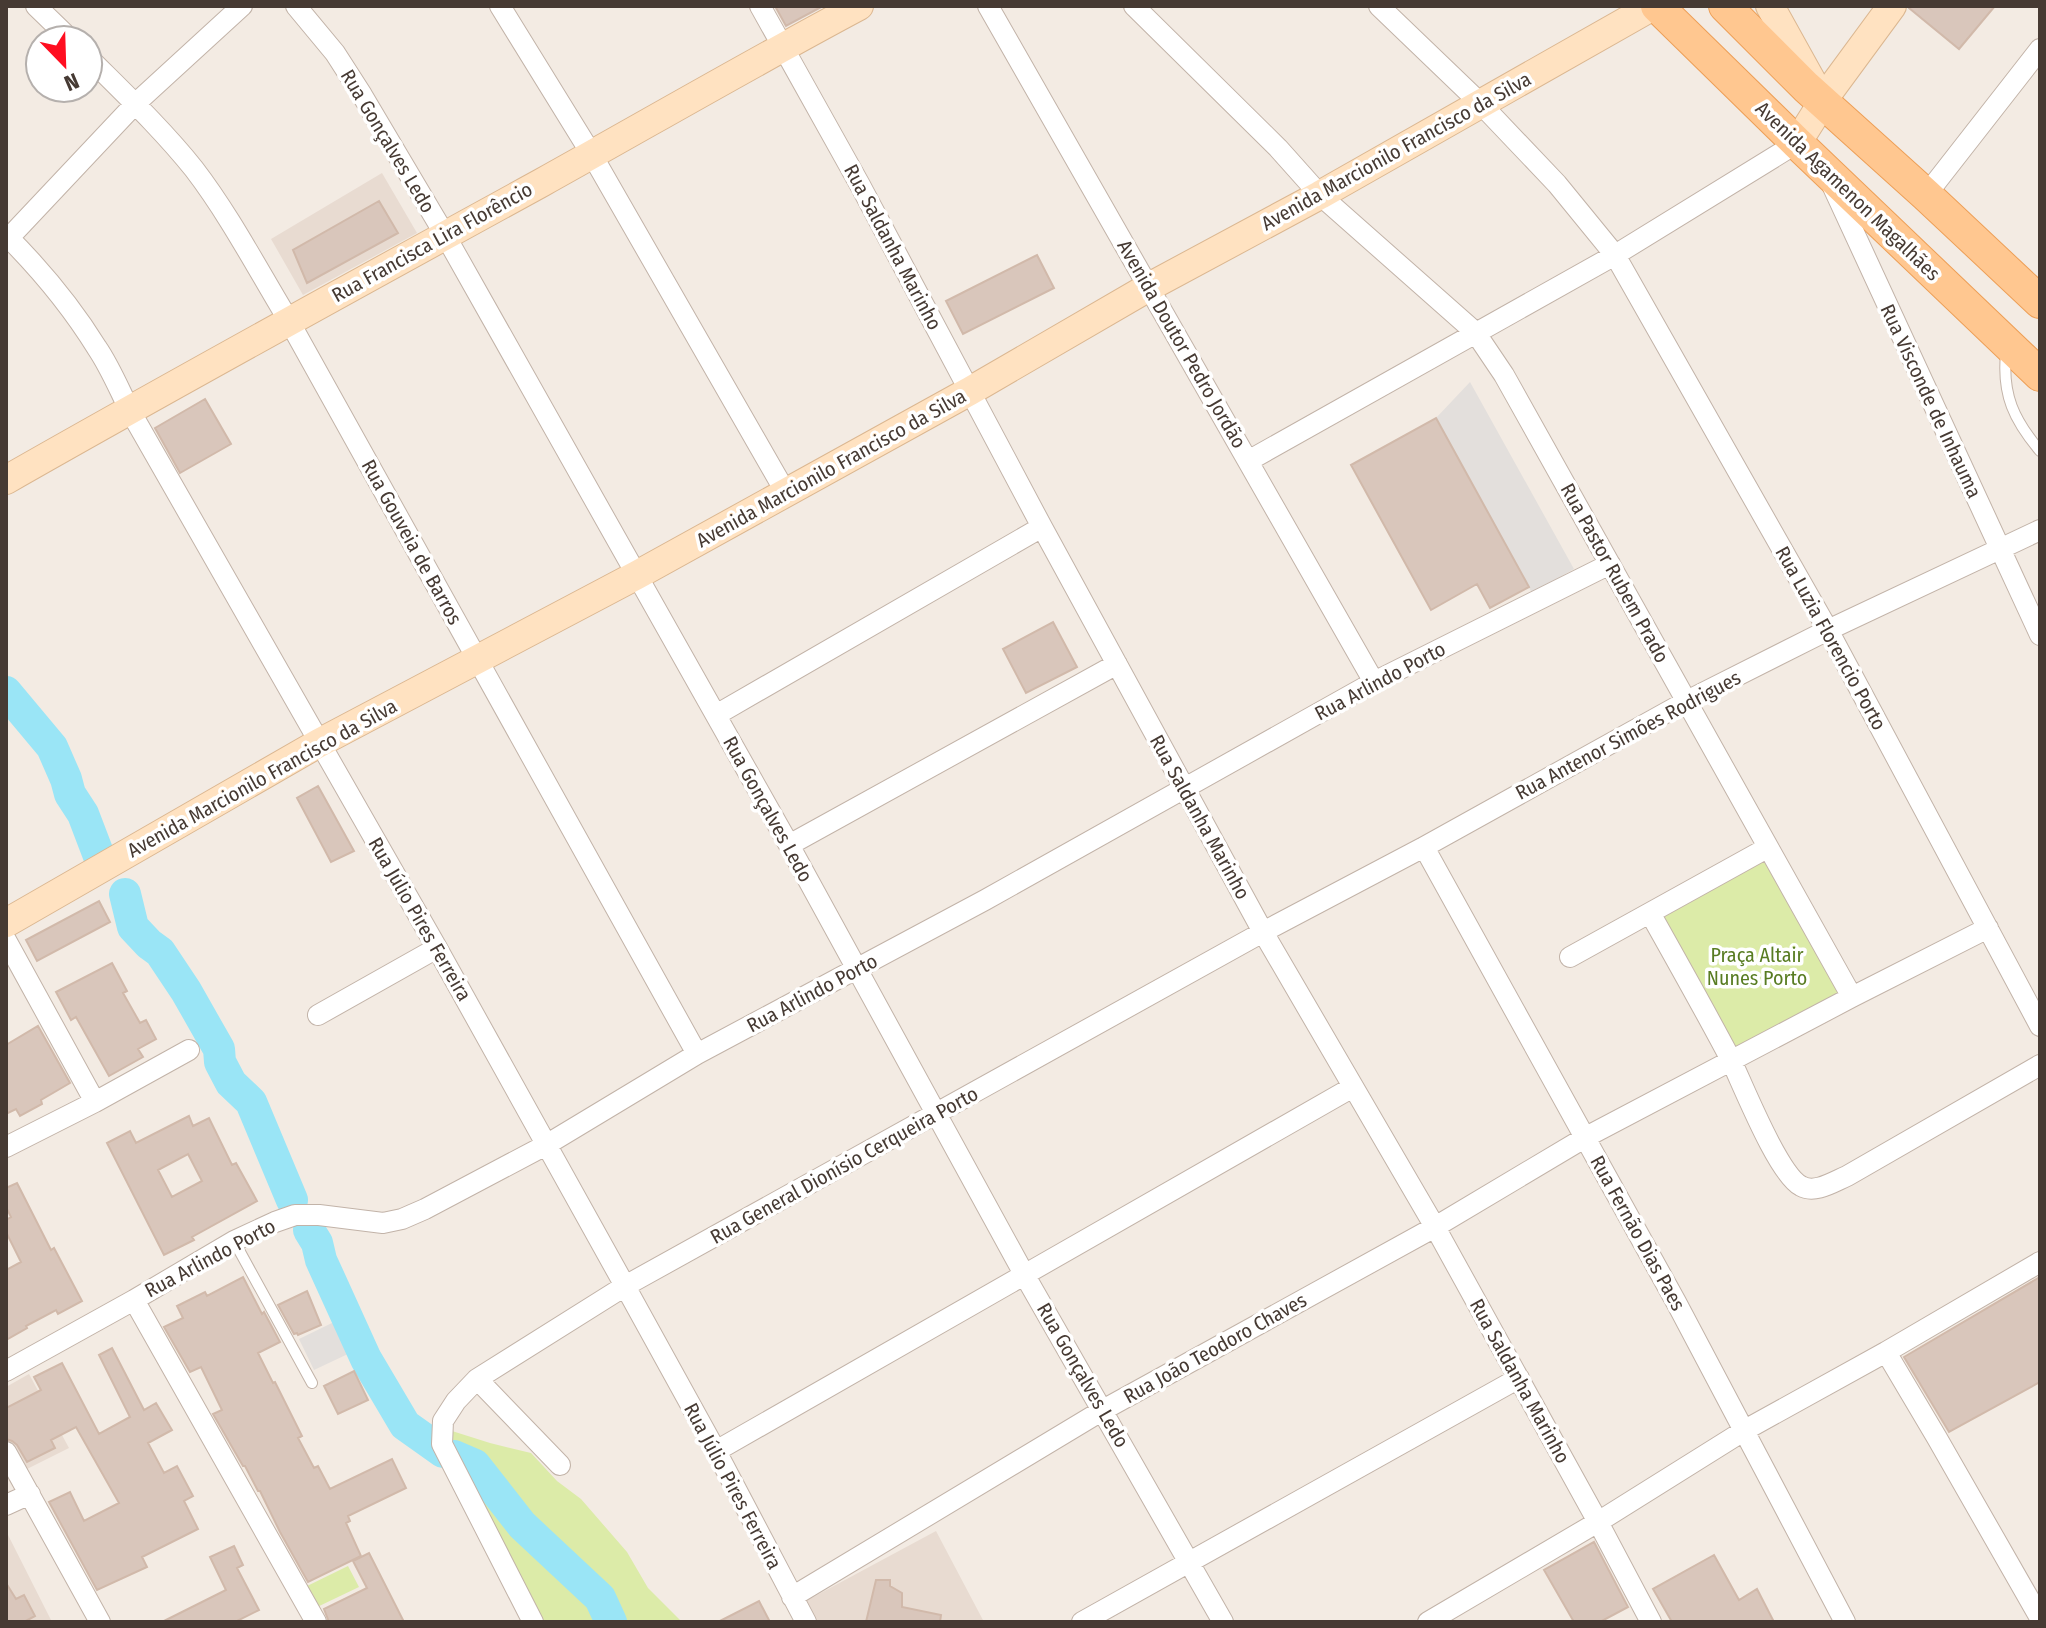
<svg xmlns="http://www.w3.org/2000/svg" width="2046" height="1628" viewBox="0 0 2046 1628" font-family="'Fira Sans Condensed',sans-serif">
	<rect width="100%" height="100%" fill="#f3ebe3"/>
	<path fill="#e8dbd1" d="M382,173L417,233L303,295L271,239Z
		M29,1374L69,1448L13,1476L6,1464V1387Z
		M6,1531L52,1622H6Z
		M936,1531L984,1622H814L804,1602Z"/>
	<path fill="#dceba8" d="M1767,848L1852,997L1731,1061L1650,913Z
		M452,1431L490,1443L531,1453L557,1481L581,1499L627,1552L648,1588L682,1622H530L450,1472Z
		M348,1566L359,1587L313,1609L303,1588Z"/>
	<path fill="#e3dfdc" d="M1470,382L1574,569L1532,593L1436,418Z
		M334,1322L350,1353L314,1370L299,1339Z"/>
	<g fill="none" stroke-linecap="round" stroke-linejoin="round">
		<path stroke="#9ae5f6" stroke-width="32" d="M6,692L52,747L66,779L70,794L83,814L99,856
			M125,894L133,927L149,944L160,952L186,991L219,1049L220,1062L231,1083L251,1102L292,1200
			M309,1230L317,1243L321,1260L366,1359L405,1425L443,1452
			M454,1456L475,1465L522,1525L600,1598L611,1622"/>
	</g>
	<path fill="#d9c6bb" stroke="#d1b9aa" stroke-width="2" fill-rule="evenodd" d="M775,6H823L786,26Z
		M1909,6H1995L1959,49L1909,8Z
		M379,201L398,233L307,283L293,250Z
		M1037,255L1054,288L963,334L946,301Z
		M205,399L231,444L180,473L155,428Z
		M1436,418L1529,587L1490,608L1477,584L1431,610L1351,465Z
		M1053,622L1077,667L1026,693L1003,649Z
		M318,786L354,851L331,862L297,798Z
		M99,901L110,922L37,961L26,940Z
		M112,963L127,991L123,993L140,1023L146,1020L156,1039L138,1049L143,1057L109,1076L76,1017L71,1020L56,992Z
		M38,1026L70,1083L41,1100L42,1104L20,1116L16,1109L6,1114V1045Z
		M189,1116L193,1126L209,1118L232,1165L236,1163L257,1201L192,1237L194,1240L164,1255L107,1143L130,1131L136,1143ZM188,1154L202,1181L172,1197L158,1170Z
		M17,1183L51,1250L54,1248L82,1301L58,1314L56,1310L26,1326L27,1328L6,1340V1270L21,1262L6,1232V1220L11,1217L6,1207V1188Z
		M243,1277L262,1314L264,1312L280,1342L258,1353L273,1383L275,1382L302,1436L298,1438L314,1468L318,1466L330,1489L392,1459L406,1488L348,1516L350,1521L346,1523L361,1556L308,1582L280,1532L260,1491H258L245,1466H243L213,1414L222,1410L201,1367L190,1372L164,1327L183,1318L177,1306L205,1292L207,1296Z
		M2040,1277V1382L1949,1432L1904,1357Z
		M307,1291L321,1325L298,1335L297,1333L294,1334L278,1305Z
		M112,1348L144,1410L156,1403L172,1430L148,1443L164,1473L177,1466L193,1496L184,1501L198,1529L142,1557L147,1567L97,1590L49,1502L70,1492L84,1521L119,1503L76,1427L51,1440L55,1448L27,1462L17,1445L12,1441L6,1439V1408L41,1390L34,1377L62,1363L99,1434L130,1417L99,1355Z
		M354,1371L368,1400L338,1414L324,1386Z
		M1594,1542L1628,1607L1600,1622H1574L1544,1570Z
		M234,1546L243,1565L237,1568L259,1610L235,1622H162L226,1590L210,1557Z
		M369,1553L404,1622H329L324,1609L367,1588L353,1561Z
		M1714,1555L1739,1600L1757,1589L1774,1622H1672L1653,1589Z
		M876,1580H890V1586L902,1593V1607L941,1615L940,1622H866Z
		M6,1583L16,1599L24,1595L35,1616L24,1622H6Z
		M759,1601L770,1622H718Z"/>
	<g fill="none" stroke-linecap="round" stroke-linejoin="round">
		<defs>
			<path id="lane" d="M2006,354C2002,395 2014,420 2040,451
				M234,1241L312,1383"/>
			<path id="street" d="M36,6L71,40
				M296,6L335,53L362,95L445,235L789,845L1024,1274L1223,1622
				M500,6L592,155L786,493
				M760,6L860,185L1042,527L1185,789L1263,932L1435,1227L1598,1522L1651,1622
				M988,6L1374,682
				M1134,6L1278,148L1320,195L1475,332L1504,375L1852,997
				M1379,6L1480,103L1557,184L1615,255L1828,630L2040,1026
				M88,57C124,93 162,129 194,169C230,216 258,270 289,321L697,1054
				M1832,185L2040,635
				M1926,195L2040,49
				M6,235C41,270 71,306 97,348C110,367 119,389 129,409L437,948L625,1286L716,1451L806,1622
				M6,241L135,104L242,6
				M1248,461L1615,255L1797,143
				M716,715L1042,527
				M789,845L1117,664
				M1424,847L1676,1302L1845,1622
				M1650,913C1677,961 1704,1009 1730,1058C1743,1085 1778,1174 1801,1186C1815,1194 1833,1182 1847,1176L2040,1065
				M6,940L95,1102
				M1570,957L1767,848
				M318,1015L437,948
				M6,1147L95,1102L189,1050
				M134,1300L316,1622
				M1886,1352L1937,1438L2040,1618
				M6,1371L134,1300L234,1241L275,1222L295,1215H319L383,1223L402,1219L425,1209L546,1145L697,1054L985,900L1374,682L1610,564
				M477,1379L560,1465
				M716,1451L1353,1087
				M6,1452L100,1622
				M6,1505L30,1494
				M792,1597L1103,1410L1435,1227L1586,1137L1852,997L1988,928
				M533,1622L442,1444L443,1421L456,1401L477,1379L625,1286L1263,932L1424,847L1687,701L1828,630L2040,530
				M1082,1622L1519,1378
				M1428,1622L1598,1522L1745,1430L1886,1352L2040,1262"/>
			<path id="secondary" d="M1770,6L1815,87
				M1797,143L1831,89L1892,6
				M6,480C183,379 362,281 541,183C647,124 752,63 859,6
				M6,923L319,743L637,575L970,391L1149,287L1320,195L1653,6"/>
			<path id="primary" d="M1657,6L1797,143L2040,375
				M1725,6L1806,87L1926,195L2040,302"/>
		</defs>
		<use href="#lane" stroke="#c2b3a8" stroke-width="12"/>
		<use href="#street" stroke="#c2b3a8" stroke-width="22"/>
		<use href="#secondary" stroke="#dbb791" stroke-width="30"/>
		<use href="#primary" stroke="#ed9f57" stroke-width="34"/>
		<use href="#lane" stroke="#fff" stroke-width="10"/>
		<use href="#street" stroke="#fff" stroke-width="20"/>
		<use href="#secondary" stroke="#ffe2c1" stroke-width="28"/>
		<use href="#primary" stroke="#ffc790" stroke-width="32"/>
	</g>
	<g text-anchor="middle" stroke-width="7" stroke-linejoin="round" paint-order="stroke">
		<g font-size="20" fill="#463a33" stroke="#fff">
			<text transform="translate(388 141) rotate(59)" y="7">Rua Gonçalves Ledo</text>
			<text transform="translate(1396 151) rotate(-29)" y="7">Avenida Marcionilo Francisco da Silva</text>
			<text transform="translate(1848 191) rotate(44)" y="7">Avenida Agamenon Magalhães</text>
			<text transform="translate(432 242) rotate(-29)" y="7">Rua Francisca Lira Florêncio</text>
			<text transform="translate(893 247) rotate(62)" y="7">Rua Saldanha Marinho</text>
			<text transform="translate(1182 344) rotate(60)" y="7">Avenida Doutor Pedro Jordão</text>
			<text transform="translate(1931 401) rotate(65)" y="7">Rua Visconde de Inhauma</text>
			<text transform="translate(831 468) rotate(-29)" y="7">Avenida Marcionilo Francisco da Silva</text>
			<text transform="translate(412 542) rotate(61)" y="7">Rua Gouveia de Barros</text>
			<text transform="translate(1615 573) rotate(61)" y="7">Rua Pastor Rubem Prado</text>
			<text transform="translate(1831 638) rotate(61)" y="7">Rua Luzia Florencio Porto</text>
			<text transform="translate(1380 681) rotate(-28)" y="7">Rua Arlindo Porto</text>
			<text transform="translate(1628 735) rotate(-28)" y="7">Rua Antenor Simões Rodrigues</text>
			<text transform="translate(262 778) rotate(-29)" y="7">Avenida Marcionilo Francisco da Silva</text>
			<text transform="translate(768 809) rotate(61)" y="7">Rua Gonçalves Ledo</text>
			<text transform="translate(1200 817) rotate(61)" y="7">Rua Saldanha Marinho</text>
			<text transform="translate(420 919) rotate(60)" y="7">Rua Júlio Pires Ferreira</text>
			<text transform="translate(812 993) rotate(-28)" y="7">Rua Arlindo Porto</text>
			<text transform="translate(844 1165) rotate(-29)" y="7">Rua General Dionísio Cerqueira Porto</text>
			<text transform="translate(1638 1233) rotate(61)" y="7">Rua Fernão Dias Paes</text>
			<text transform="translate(210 1258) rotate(-28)" y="7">Rua Arlindo Porto</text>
			<text transform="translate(1215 1348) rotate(-29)" y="7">Rua João Teodoro Chaves</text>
			<text transform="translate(1083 1375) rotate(60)" y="7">Rua Gonçalves Ledo</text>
			<text transform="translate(1520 1381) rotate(61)" y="7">Rua Saldanha Marinho</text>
			<text transform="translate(733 1486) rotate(62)" y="7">Rua Júlio Pires Ferreira</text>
		</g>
		<g font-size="20" fill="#587c22" stroke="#fff">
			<text x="1757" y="962">Praça Altair<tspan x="1757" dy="23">Nunes Porto</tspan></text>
		</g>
	</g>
	<rect width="2046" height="1628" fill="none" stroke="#463a33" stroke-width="16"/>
	<g transform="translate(64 64) rotate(157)"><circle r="38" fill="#ffffff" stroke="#b5b0ad" stroke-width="2"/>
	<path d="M0-6L14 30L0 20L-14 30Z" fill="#ff0e20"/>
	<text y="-12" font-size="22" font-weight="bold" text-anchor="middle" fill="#463a33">N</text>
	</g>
</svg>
